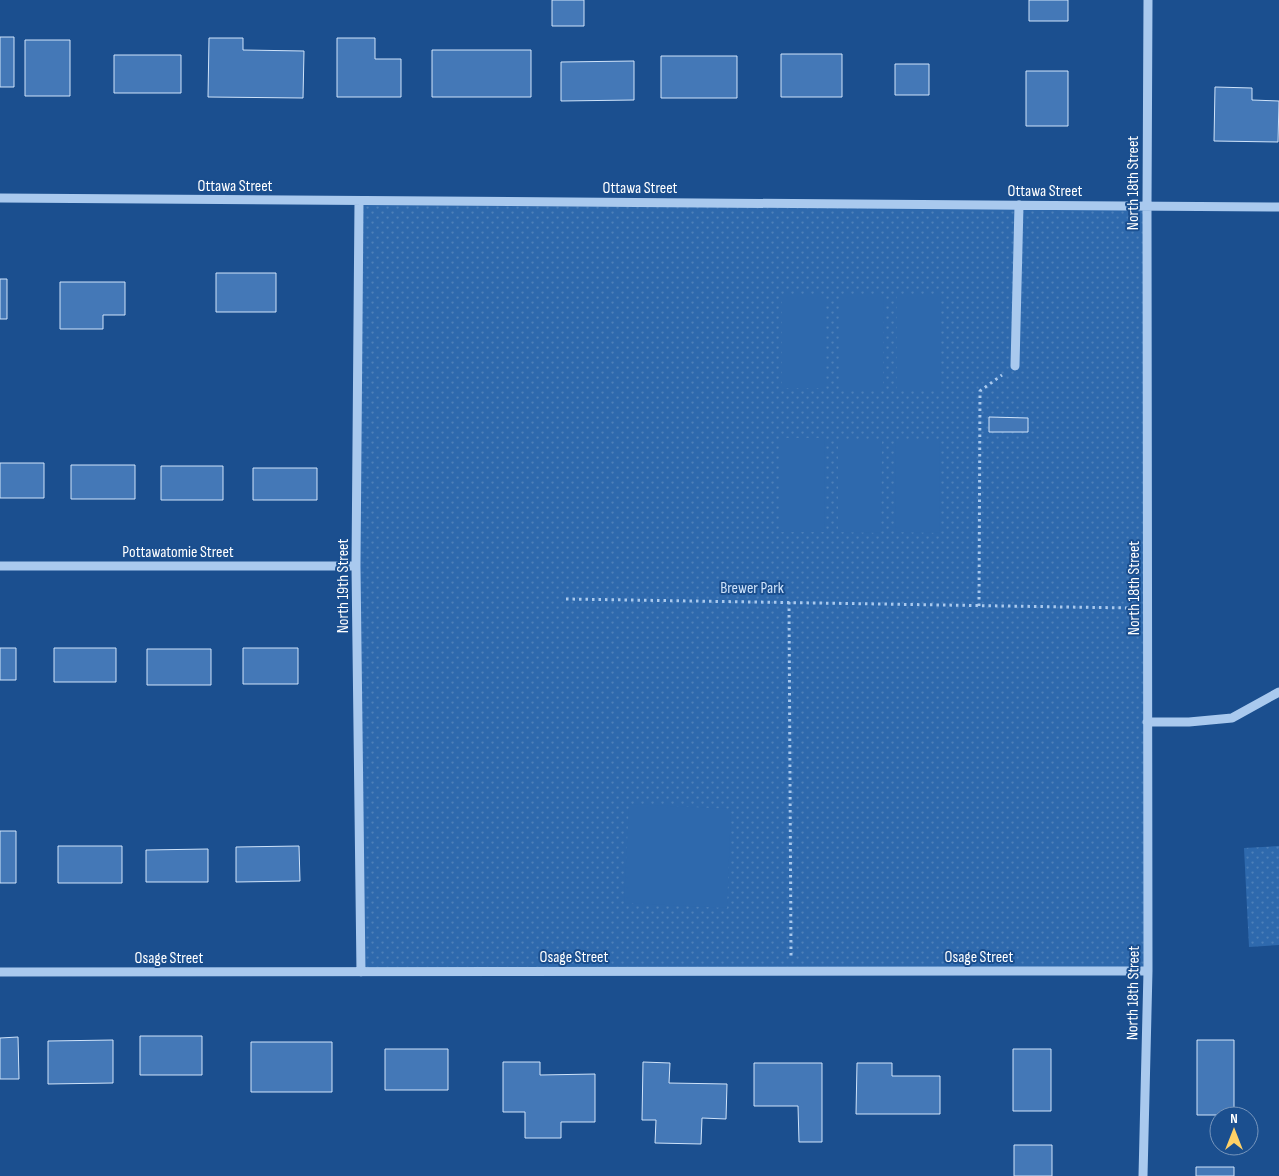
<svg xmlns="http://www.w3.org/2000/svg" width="1279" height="1176" viewBox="0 0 1279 1176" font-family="'Sofia Sans Condensed',sans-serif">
	<defs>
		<pattern id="grass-dots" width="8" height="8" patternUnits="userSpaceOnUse" patternTransform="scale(1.25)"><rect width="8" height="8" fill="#2e69ad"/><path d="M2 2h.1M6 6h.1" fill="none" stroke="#4d80b9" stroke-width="1.8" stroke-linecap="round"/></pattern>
	</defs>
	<rect width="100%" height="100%" fill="#1b4f8f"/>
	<path fill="url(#grass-dots)" d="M359,201L1147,206L1148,971L361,972Z
		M1279,846V945L1249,947L1244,848Z"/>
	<path fill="#2e69ad" d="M782,295H826V388H782Z
		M840,296H884L883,389H840Z
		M897,296H941L940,389H897Z
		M781,438H825L824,532H781Z
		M838,439H882L881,533L838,532Z
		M896,439H940L939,533L895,532Z
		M629,804L731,809L727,908L624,903Z"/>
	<path fill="#4478b7" stroke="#cfe3fa" d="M552,0H584V26H552Z
		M1029,0H1068V21H1029Z
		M0,37H14V87H0Z
		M209,38H243V50L304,51L303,98L208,97Z
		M337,38H375V59H401V97H337Z
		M25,40H70V96H25Z
		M432,50H531V97H432Z
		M781,54H842V97H781Z
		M114,55H181V93H114Z
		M661,56H737V98H661Z
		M634,61V100L561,101V62Z
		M895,64H929V95H895Z
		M1026,71H1068V126H1026Z
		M1215,87L1252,88V100L1279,101L1278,142L1214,141Z
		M216,273H276V312H216Z
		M0,279H7V319H0Z
		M60,282H125V315H103V329H60Z
		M989,417L1028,418V432H989Z
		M0,463H44V498H0Z
		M71,465H135V499H71Z
		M161,466H223V500H161Z
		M253,468H317V500H253Z
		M0,648H16V680H0Z
		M54,648H116V682H54Z
		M243,648H298V684H243Z
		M147,649H211V685H147Z
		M0,831H16V883H0Z
		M58,846H122V883H58Z
		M299,846L300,881L236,882V847Z
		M208,849V882H146V850Z
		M140,1036H202V1075H140Z
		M18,1037L19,1079H0V1038Z
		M113,1040V1083L48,1084V1041Z
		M1197,1040H1234V1115H1197Z
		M251,1042H332V1092H251Z
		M385,1049H448V1090H385Z
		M1013,1049H1051V1111H1013Z
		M503,1062H540V1075L595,1074V1122H561V1138H525V1112H503Z
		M643,1062L670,1063L669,1083L727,1084L726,1119L702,1118L701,1144L655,1143L656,1120H642Z
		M754,1063H822V1142H799L798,1106H754Z
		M857,1063H892V1076H940V1114H856Z
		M1014,1145H1052V1176H1014Z
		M1196,1167H1234V1176H1196Z"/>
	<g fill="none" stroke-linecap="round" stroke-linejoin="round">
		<path stroke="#a9c9ee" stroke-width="3" stroke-dasharray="2.5 4" stroke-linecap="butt" d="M566,599L1130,608
			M789,602L791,956
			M979,606L980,391L1002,375"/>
		<path stroke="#a9c9ee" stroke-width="9" d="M0,198L1279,207
			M359,201L356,566L361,972
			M1015,366L1019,205
			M0,566H356
			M1147,722H1189L1232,718L1279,692
			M0,972L1148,971
			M1143,1176L1148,971L1147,206L1148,0"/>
	</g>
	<g text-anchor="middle" stroke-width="4" stroke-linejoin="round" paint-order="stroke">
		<g font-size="16" fill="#fff" stroke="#1b4f8f">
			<text transform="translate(1132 183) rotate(-90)" y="6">North 18th Street</text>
			<text x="235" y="191">Ottawa Street</text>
			<text x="640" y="193">Ottawa Street</text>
			<text x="1045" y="196">Ottawa Street</text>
			<text x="178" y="557">Pottawatomie Street</text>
			<text transform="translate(342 586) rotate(-90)" y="6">North 19th Street</text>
			<text transform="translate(1133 588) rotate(-90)" y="6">North 18th Street</text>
			<text x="574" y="962">Osage Street</text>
			<text x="979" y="962">Osage Street</text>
			<text x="169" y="963">Osage Street</text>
			<text transform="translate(1132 993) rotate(-89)" y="6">North 18th Street</text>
		</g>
		<g font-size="16" fill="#cfe3fa" stroke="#1b4f8f">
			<text x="752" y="593">Brewer Park</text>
		</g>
	</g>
	<g transform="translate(1234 1131)"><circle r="24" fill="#1b4f8f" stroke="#7695bc"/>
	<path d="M0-4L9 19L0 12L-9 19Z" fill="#ffd166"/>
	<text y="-8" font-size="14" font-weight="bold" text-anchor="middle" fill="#ffffff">N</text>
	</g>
</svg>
